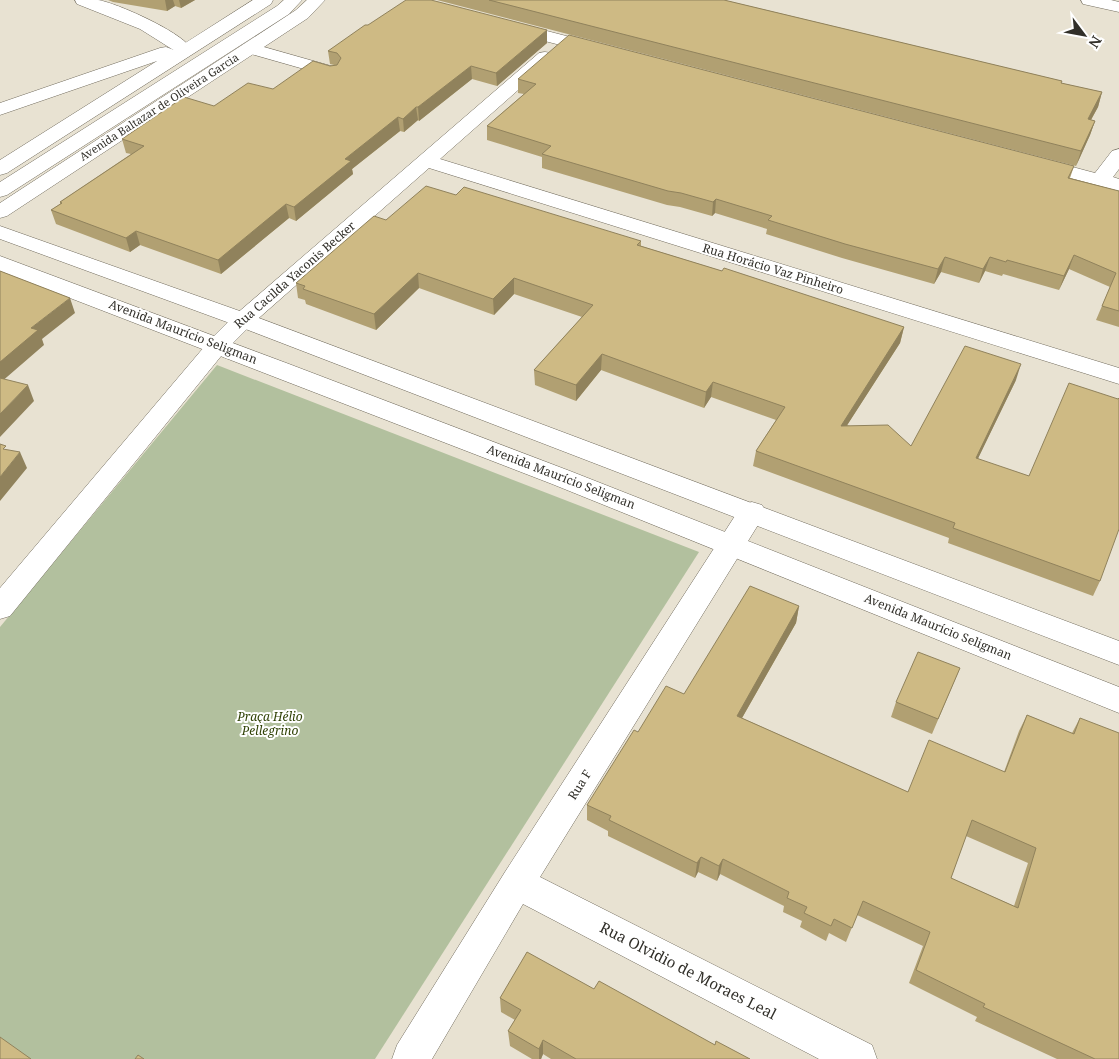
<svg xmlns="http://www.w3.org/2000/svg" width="1119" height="1059" viewBox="0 0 1119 1059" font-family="'Noto Serif',serif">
	<rect width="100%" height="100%" fill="#e8e2d2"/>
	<path fill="#b2c09e" d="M217,365L699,552L375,1059H0V627Z"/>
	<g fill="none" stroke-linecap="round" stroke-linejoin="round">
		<defs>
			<path id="minor" d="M75,0C82,0 91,0 98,0C117,3 179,31 190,47L187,51L181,52L175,51L140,29L77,4Z
				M284,0H302L289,14L7,195L0,197V182L277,6Z
				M1081,0H1111L1119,2V12L1083,4Z
				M512,22L605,46L608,50L605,54L599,55L506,31L503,27L506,23Z
				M250,43L338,68L341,72L338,76L332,77L244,52L241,48L244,44Z
				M545,52L551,53L554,57L551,61L440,159L1119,368V384L429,168L251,325L226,350L10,616L0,619V588L210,340L235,315L539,53Z
				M1119,149V169L1113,177L1119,179V191L1028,167L1025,163L1028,159L1035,157L1095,173L1112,151Z
				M752,502L762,505L766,512L540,877L872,1045L877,1059H819L523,904L432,1059H392L397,1045L505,872L742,505Z"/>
			<path id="major" d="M253,0H273L271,4L7,173L0,175V160L157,61L0,115V103L160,48L166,47L174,50Z
				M307,0H325L308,18L7,216L0,218V203L296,10Z
				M0,226L251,315L1119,641V665L235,325L0,239Z
				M0,256L289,364L570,471L1119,687V713L552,484L0,271Z"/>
		</defs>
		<use href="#minor" stroke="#726c5e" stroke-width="1"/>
		<use href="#major" stroke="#726c5e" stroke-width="1"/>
		<use href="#minor" fill="#fff" fill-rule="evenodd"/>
		<use href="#major" fill="#fff" fill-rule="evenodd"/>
	</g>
	<path fill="#b1a072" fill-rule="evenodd" d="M108,0H195L181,8L175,6L167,11L113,2Z
		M437,0H724L1062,81L1061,83L1102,92L1098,107L1091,120L1095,121L1090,135L1076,166Z
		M368,25L547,30V43L497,86L472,79L419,121L418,120L404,132L400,131L352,169L353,174L296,221L289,218L221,274L140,245L130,252L56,224L51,210L60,204V202L131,154L126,153L122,139L214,106L273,89L330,66L334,65L330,64L328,51Z
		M518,79L1074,166L1070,178L1119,191V327L1096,320L1110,287L1069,269L1059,290L1003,274L1002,276L985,271L979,283L941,272L934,284L842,258L766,234L767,229L715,213L712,216L680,207L667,205L542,168V157L487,140V126L524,94L518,93Z
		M456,195L641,241V246L904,327L900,343L847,425L911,446L1016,380L978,458L1100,581L1093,596L948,543L949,538L753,466L756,451L776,420L711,397L704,408L601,370L576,401L535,385L534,370L582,317L514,294L494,315L419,288L376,330L306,304L305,300L298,298L296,283L386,220Z
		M799,606L796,623L742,718L908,792L1004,772L1019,731L1027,715L1072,733L1080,718L1119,1059H1057L975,1021L977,1017L909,983L923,946L857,915L846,942L829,933L826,941L800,927L802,921L783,912L784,906L720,874L717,881L698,872L695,878L608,836V831L587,820V805L638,732ZM966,836L1028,863L1014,906L951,878Z
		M960,668L932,734L891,717L896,702Z
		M594,989L715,1045L750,1059H551L543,1054L541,1059H532L510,1046L508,1031L515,1020L501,1012L500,998Z"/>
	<path fill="#90825c" d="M165,0H173L175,6L167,11Z
		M179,0H195L181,8Z
		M547,30V43L497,86L496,73Z
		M471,66L472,79L419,121L418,107Z
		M1102,92L1098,107L1083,134L1088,119Z
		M416,107L418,120L404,132L403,119Z
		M398,117L400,131L352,169L353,174L296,221L294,207L345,159Z
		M1095,121L1090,135L1076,166L1081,151Z
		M716,199L715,213L712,216L713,202Z
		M286,204L289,218L221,274L218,260Z
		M136,231L140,245L130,252L126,238Z
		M1074,255L1069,269L1059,290L1064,276Z
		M945,257L941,272L934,284L938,269Z
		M990,257L985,271L979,283L983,269Z
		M418,273L419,288L376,330L374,314Z
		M514,278V294L494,315L493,299Z
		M70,298L75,313L42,339L44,345L0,383V362L31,328Z
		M904,327L900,343L837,441L841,426Z
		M602,354L601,370L576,401V385Z
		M1021,364L1016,380L971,473L976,458Z
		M713,382L711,397L704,408L706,392Z
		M28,385L34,401L0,437V414Z
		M20,452L27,468L0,501V477Z
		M799,606L796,623L734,732L737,716Z
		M701,857L698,872L695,878L697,863Z
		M723,859L720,874L717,881L719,866Z
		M543,1040V1054L541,1059H539V1049Z"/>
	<path fill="#ceba84" stroke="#90825c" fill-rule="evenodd" d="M406,0H431L547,30L496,73L471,66L418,107H416L403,119L398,117L345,159L351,161L294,207L286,204L218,260L136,231L126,238L51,210L62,203L60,202L144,146L122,139L184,97L214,106L248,83L273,89L313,61L330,66L337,65L341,58L337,53L328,51L365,25H368Z
		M489,0H724L1062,81L1061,83L1102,92L1088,119L1095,121L1081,151Z
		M569,35L1074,166L1068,178L1119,191V311L1102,306L1116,273L1074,255L1064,276L1007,260L1006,262L990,257L983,269L945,257L938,269L845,244L768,220L772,216L716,199L713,202L681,193L668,191L542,154L551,146L487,126L536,84L518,79Z
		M426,186L456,195L464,187L641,241L637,245L722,271L724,268L904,327L841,426L888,425L911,446L965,346L1021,364L976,458L1029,476L1069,383L1118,399L1119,398V529L1100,581L953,528L955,523L756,451L785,407L713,382L706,392L602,354L576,385L534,370L593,305L514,278L493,299L418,273L374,314L303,289L305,286L296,283L374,216L386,220Z
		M0,271L70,298L31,328L38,330L0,362Z
		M0,378L28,385L0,414Z
		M0,444L6,446L3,449L20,452L0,477Z
		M750,586L799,606L737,716L908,792L929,740L1005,772L1027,715L1074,734L1080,718L1119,733V1059H1095L983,1007L985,1004L916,970L930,932L863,901L852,928L834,919L831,926L804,913L807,907L787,898L789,892L723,859L719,866L701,857L697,863L609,820L611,816L587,805L634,730L638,732L666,686L684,694ZM972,820L1036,848L1018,908L951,878Z
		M918,652L960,668L938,719L896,702Z
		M527,952L594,989L599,981L715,1045L716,1041L750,1059H576L543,1040L539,1049L508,1031L521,1010L500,998Z
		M0,1037L31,1059H0Z
		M138,1055L144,1059H135Z"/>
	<g text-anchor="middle" stroke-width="4" stroke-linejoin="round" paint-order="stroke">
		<g font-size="11" fill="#312f29" stroke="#fff">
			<text transform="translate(159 107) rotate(-33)" y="4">Avenida Baltazar de Oliveira Garcia</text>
		</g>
		<g font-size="12" fill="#312f29" stroke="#fff">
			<text transform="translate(773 269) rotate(17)" y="4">Rua Horácio Vaz Pinheiro</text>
			<text transform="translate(295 275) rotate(-41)" y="4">Rua Cacilda Yaconis Becker</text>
			<text transform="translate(183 332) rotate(21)" y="4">Avenida Maurício Seligman</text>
			<text transform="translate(561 477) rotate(21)" y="4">Avenida Maurício Seligman</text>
			<text transform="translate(938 627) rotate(22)" y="4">Avenida Maurício Seligman</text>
			<text transform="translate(580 785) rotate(-58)" y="4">Rua F</text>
		</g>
		<g font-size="12" font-style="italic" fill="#2f4105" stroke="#fff">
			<text x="270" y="721">Praça Hélio<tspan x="270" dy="14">Pellegrino</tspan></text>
		</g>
		<g font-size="15" fill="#312f29" stroke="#fff">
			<text transform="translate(688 971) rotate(27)" y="5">Rua Olvidio de Moraes Leal</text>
		</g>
	</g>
	<g transform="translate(1084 35) rotate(122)" stroke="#ffffff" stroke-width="4" paint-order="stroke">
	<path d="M0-4L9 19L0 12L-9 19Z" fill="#312f29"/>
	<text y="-8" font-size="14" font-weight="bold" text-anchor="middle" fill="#312f29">N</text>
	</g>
</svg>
